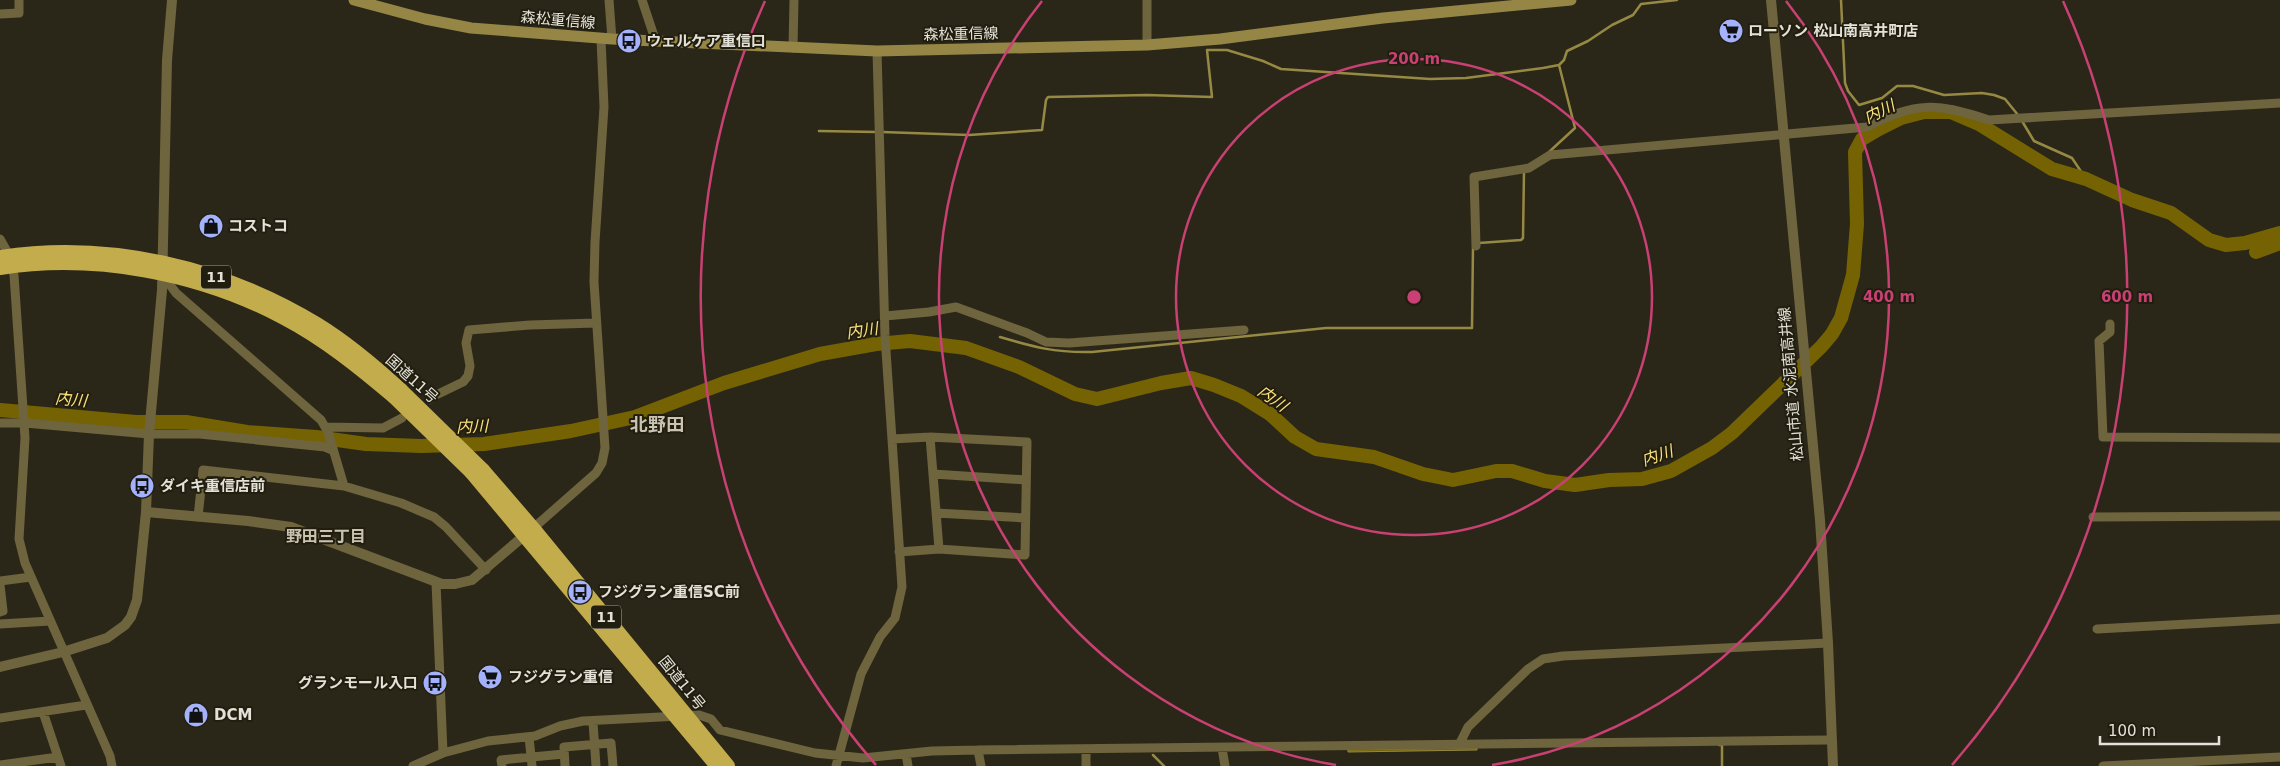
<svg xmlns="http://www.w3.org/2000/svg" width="2280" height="766" viewBox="0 0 2280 766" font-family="'DejaVu Sans','Noto Sans JP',sans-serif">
	<defs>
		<pattern id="water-waves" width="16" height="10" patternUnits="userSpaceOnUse" patternTransform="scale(1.25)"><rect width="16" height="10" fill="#756303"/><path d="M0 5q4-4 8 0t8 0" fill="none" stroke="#887927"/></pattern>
	</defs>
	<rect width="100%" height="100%" fill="#2b2718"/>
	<path fill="url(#water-waves)" stroke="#968943" d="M1477,748V750L1348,752V750Z"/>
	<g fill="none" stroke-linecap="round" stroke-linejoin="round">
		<path stroke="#968943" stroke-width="2.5" d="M1841,0L1845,83L1848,91L1859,105L1882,98L1897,86H1913L1944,95L1982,93L1994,95L2005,99L2018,115
			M2022,121L2034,141L2072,158L2086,179
			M819,131L877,132
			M882,132L969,135L1042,130L1046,100L1048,97L1147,95L1212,97L1207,50H1227L1263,61L1281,69L1430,79L1466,78L1543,68L1559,65L1564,60L1567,51L1588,41L1612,25L1633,15L1641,4L1677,0
			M1549,152L1575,128L1559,65
			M1479,243L1521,240L1523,238L1524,171
			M1000,337C1034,347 1055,353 1092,352L1326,328H1472L1473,247
			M1719,745H1722V766
			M1153,755L1164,766"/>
		<path stroke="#756303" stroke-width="14" d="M2256,252L2280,243
			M0,410L136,422H186L247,432L316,437L366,444L421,446L484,444L571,431L635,417L724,383L820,354L876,344L910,341L966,348L1019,367L1075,394L1097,399L1161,383L1191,378L1214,385L1241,396L1270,414L1295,437L1316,449L1374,457L1423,474L1453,480L1496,471H1512L1545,481L1575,485L1609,480L1642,479L1671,471L1712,448L1732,433L1821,347L1832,334L1841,318L1853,275L1857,224L1855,152L1862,139L1879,129L1901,118L1924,112H1951L1979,124L2052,169L2086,179L2132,200L2171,213L2209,240L2226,245L2245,243L2280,233"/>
		<path stroke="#474335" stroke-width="9" stroke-dasharray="9 4.5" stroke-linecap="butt" d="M416,409L434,396"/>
		<path stroke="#6e643d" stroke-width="9" d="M609,0L612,39
			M642,0L656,42
			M1147,0V45
			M0,14L19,13V0
			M793,48L794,0
			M0,239L9,255L14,275L25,438L19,539L25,563L110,756L112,766
			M1476,246L1474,177L1529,168L1550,155L1867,127C1917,101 1936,103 1989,120L2280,103
			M162,274L176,293L321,420L328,432L344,486
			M885,316L929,312L956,307L1027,333L1046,342L1069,343L1244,330
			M2110,324V332L2099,341L2103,437L2280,438
			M434,396L463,382L468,376L470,366L466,343L469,330L530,325L596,323
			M0,423H25L149,434H200L325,447L332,450
			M325,427L383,428L402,418
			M930,437L939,549
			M892,439L930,437L1027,442L1025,555L939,549L899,552
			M933,474L1026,480
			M936,513L1025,518
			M198,517L203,470L344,486L401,503L434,517L446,527L486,570
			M2093,517L2280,516
			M530,531L596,473L602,463L605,448L594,282L595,242L604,107L601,39
			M0,581L31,577
			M436,582L443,753
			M0,585L3,611L0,612
			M0,624L50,621
			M2097,629L2280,619
			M43,712L61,766
			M0,718L86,705
			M593,722L596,766
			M529,737L532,766
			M1460,743L1468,727L1528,669L1543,659L1563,656L1828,643
			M1222,748L1225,766
			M978,750L981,766
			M906,754L908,766
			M0,765L58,757
			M413,766L443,753L488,741L535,736L560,726L583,721L699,715L711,719L720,730L815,753L863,758L932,751L978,750L1831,740
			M502,766L501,760L564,754
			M565,766L564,747L611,743L613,766
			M836,766L861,674L880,637L895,618L902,587L885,336L877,51
			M1086,766V750
			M2103,766L2280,757"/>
		<path stroke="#6e643d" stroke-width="10" d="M1771,0L1820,520L1828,643L1833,766
			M146,512L248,521L291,527L442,584H455L472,580L525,535
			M0,667L63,652L107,638L125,625L131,617L137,600L146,512L149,434L162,290L167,60L172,0"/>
		<path stroke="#968646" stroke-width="11" d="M354,0L425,19L471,28L612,39L877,51L1147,45L1220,39L1383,18L1571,0"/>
		<path stroke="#c3ac4c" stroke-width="14" d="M0,257C109,240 223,267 317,324C348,343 375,366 401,390
			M0,268C94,253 200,273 284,318C324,339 360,368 394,397
			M483,470L533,528L728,766
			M471,472L716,765"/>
		<path stroke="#c3ac4c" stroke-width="14" d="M401,390L483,470
			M394,397L471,472"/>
	</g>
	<g fill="none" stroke="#c94074" stroke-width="2.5">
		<circle cx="1414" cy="297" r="238"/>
		<path d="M1336 765A475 475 0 0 1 1042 1M1786 1A475 475 0 0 1 1492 765"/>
		<path d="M876 765A713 713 0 0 1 765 1M2063 1A713 713 0 0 1 1952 765"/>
	</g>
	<defs>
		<symbol id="supermarket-disc" viewBox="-11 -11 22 22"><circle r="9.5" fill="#a4b2fc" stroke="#211d0f"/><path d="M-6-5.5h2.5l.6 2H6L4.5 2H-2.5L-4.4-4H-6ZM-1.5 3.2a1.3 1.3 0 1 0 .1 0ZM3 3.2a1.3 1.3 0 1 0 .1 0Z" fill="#111"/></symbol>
		<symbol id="bus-disc" viewBox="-11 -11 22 22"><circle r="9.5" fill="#a4b2fc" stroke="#211d0f"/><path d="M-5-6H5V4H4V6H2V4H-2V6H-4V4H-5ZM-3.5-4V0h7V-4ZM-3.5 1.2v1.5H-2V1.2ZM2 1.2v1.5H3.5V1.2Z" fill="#111"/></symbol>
		<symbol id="shop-disc" viewBox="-11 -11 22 22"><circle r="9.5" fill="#a4b2fc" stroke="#211d0f"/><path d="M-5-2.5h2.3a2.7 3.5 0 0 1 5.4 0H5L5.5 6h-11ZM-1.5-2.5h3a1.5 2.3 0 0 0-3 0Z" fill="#111"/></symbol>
	</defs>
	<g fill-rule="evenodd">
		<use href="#supermarket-disc" x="1717" y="17" width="28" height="28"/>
		<use href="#bus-disc" x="615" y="27" width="28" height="28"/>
		<use href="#shop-disc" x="197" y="212" width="28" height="28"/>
		<use href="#bus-disc" x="128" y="472" width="28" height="28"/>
		<use href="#bus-disc" x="566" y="578" width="28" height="28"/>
		<use href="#supermarket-disc" x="476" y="663" width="28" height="28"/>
		<use href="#bus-disc" x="421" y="669" width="28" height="28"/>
		<use href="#shop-disc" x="182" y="701" width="28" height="28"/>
	</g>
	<g text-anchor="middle" stroke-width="4" stroke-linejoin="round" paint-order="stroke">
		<g fill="#211d0f" stroke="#aaa79c" stroke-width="1">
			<rect x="201" y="265.5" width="30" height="23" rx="4"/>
			<rect x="591" y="605.5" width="30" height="23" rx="4"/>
		</g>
		<g font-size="14" font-weight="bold" fill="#e4e2d8">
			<text x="216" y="282">11</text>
			<text x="606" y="622">11</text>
		</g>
		<g font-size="15" fill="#e4e2d8" stroke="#211d0f">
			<text transform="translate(558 20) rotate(5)" y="5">森松重信線</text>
			<text transform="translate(961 34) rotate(-1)" y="5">森松重信線</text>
			<text transform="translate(412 379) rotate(42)" y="5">国道11号</text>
			<text transform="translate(1791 384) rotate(-95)" y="5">松山市道 水泥南高井線</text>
			<text transform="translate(682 683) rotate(51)" y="5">国道11号</text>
		</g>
		<g font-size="15" font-weight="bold" fill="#e4e2d8" stroke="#211d0f" text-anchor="start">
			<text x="1748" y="36">ローソン 松山南高井町店</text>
			<text x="646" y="46">ウェルケア重信口</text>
			<text x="228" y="231">コストコ</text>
			<text x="160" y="491">ダイキ重信店前</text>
			<text x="598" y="597">フジグラン重信SC前</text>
			<text x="508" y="682">フジグラン重信</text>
			<text x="418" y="688" text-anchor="end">グランモール入口</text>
			<text x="214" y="720">DCM</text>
		</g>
		<g font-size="16" font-style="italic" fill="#fbe27b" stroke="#211d0f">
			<text transform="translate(1879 111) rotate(-26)" y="6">内川</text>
			<text transform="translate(862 330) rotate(-8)" y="6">内川</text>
			<text transform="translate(1273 398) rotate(36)" y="6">内川</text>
			<text transform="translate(71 399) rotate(5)" y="6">内川</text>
			<text transform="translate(472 426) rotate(-2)" y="6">内川</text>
			<text transform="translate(1657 455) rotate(-19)" y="6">内川</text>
		</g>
		<g font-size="16" font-weight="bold" fill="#c9c4b1" stroke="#211d0f">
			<text x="326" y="542">野田三丁目</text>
		</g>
		<g font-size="18" font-weight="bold" fill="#c9c4b1" stroke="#211d0f">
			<text x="657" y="431">北野田</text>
		</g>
	</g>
	<circle cx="1414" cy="297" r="8" fill="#c94074" stroke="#211d0f" stroke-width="2.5"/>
	<g font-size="15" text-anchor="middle" font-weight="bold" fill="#c94074" stroke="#211d0f" stroke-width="4" stroke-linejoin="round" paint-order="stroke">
		<text x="1414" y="64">200 m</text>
		<text x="1889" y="302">400 m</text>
		<text x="2127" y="302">600 m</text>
	</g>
	<path d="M2100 736v8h119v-8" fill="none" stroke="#e4e2d8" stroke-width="2.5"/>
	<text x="2108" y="736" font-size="15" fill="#e4e2d8" stroke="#211d0f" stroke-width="4" paint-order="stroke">100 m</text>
</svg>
